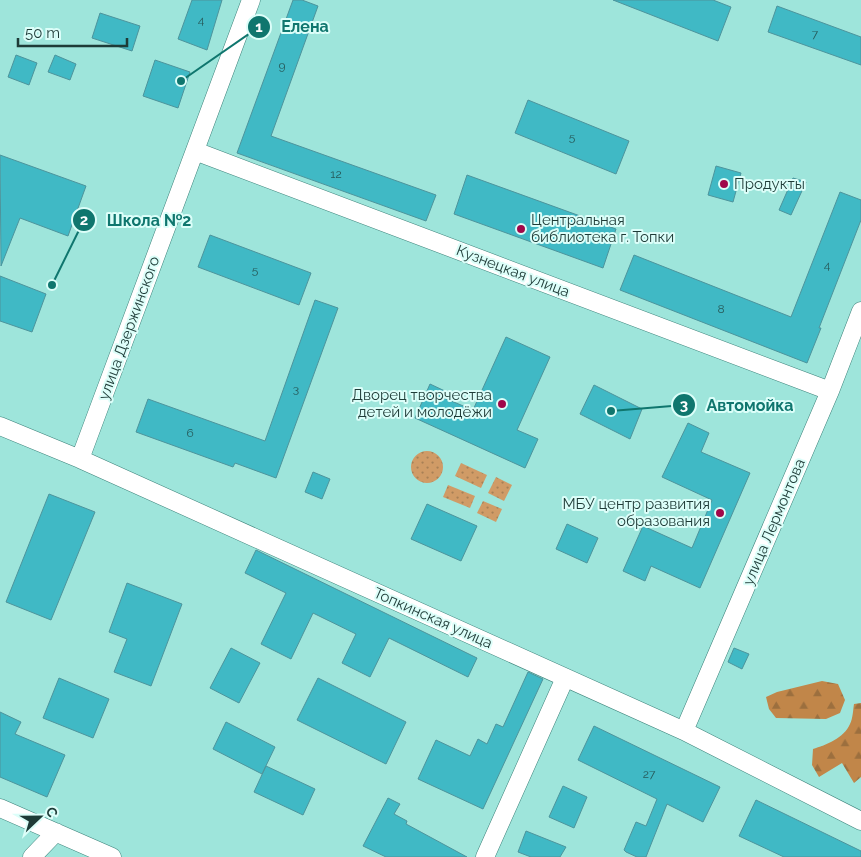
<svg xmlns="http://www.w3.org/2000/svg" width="861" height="857" viewBox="0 0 861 857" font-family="Raleway,sans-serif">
	<defs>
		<pattern id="grass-dots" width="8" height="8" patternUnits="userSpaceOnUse" patternTransform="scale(1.25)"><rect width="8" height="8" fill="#d09b66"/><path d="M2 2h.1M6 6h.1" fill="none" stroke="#a88055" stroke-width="1.8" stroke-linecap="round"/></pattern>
		<pattern id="forest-firs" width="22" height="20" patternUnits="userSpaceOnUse" patternTransform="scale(1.25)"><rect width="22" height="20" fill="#c18649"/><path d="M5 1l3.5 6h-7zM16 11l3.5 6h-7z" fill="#9c6f3e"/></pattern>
	</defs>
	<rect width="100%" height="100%" fill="#9ee5db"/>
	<path fill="url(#grass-dots)" d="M411 467a16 16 0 1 1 32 0a16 16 0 1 1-32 0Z
		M461,463L487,475L481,488L455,476Z
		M496,477L512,485L504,501L488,493Z
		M448,485L475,496L470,508L443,497Z
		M483,501L502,509L496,522L477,513Z"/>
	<path fill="url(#forest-firs)" d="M822,681L838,684L845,700L840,713L826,719L776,718L769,709L766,697L777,692Z
		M861,703V777L854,783L842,763L819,777L812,765L813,749C826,745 844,738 850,724C853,718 853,710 854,704Z"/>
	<path fill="#40b9c5" stroke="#4d949c" d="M192,0H222L207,50L178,39Z
		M293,0H302L318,6L271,136L436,195L426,221L237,153Z
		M613,0H713L731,7L718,41Z
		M777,6L861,37V65L768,32Z
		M100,13L140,26L132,51L92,38Z
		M16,55L37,63L29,85L8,77Z
		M55,55L76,64L70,80L48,72Z
		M155,60L190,72L178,108L143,96Z
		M528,100L629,141L616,174L515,133Z
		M0,155L86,186L68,236L20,218L1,266Z
		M716,166L741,173L733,202L708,195Z
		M467,175L616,229L603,268L454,214Z
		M793,178L806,182L791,215L779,210Z
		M840,192L861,200V220L819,328H821L807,363L620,290L634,255L791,317Z
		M210,235L311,273L299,305L198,267Z
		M0,276L46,294L32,332L0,321Z
		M315,300L338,308L276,478L235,463L233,467L136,432L148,399L265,441Z
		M506,337L550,357L517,430L538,439L525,468L415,418L430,384L447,392L444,398L473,410Z
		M594,385L642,409L630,439L580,414Z
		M688,423L709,433L701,452L750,473L700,588L651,566L645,581L623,571L643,526L692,548L712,500L662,477Z
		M313,472L330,479L322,499L305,492Z
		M49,494L95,512L51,620L6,602Z
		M427,504L477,526L461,561L411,539Z
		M567,524L598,538L587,563L556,549Z
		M256,550L477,658L468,677L389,638L370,677L342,663L356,634L313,613L291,659L261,644L286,593L245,573Z
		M127,583L182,604L151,686L114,672L127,639L109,632Z
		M231,648L260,663L239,703L210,688Z
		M734,648L749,654L742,669L728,662Z
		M528,672L543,679L483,809L418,779L436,740L470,756L478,739L487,744L496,724L503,727Z
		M59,678L109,699L93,738L43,718Z
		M318,678L406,722L386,764L297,720Z
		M0,712L21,722L15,734L65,755L47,797L0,777Z
		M226,722L275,747L262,774L213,749Z
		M594,726L720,787L703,822L667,804L646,857H637L626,852L624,850L636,822L646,826L657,799L578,760Z
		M266,766L315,789L303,815L254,792Z
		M563,786L587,797L574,828L549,817Z
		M388,798L400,804L394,814L407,821L406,824L467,857H386L363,846Z
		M756,800L861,851V857H784L739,836Z
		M526,831L566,847L560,857H531L518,852Z"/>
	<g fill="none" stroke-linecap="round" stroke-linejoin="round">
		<defs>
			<path id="minor" d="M195,151L830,391
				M0,426L80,459L684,731L861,821
				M80,459L251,0
				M684,731L830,391L861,311
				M0,808L112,857
				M32,857L56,832
				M485,857L565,678"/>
		</defs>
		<use href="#minor" stroke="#3c827a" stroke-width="19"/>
		<use href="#minor" stroke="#fff" stroke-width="18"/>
	</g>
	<g fill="#a0074a" stroke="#dcfef9" stroke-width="2">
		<circle cx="724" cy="184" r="5"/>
		<circle cx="521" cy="229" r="5"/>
		<circle cx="502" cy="404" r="5"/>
		<circle cx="720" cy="513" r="5"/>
	</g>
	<g text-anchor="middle" stroke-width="4" stroke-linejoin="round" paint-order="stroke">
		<g font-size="12" fill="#265a5a">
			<text x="201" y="24">4</text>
			<text x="815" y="38">7</text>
			<text x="282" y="70">9</text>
			<text x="572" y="141">5</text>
			<text x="336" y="178">12</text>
			<text x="827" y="269">4</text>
			<text x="255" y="274">5</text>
			<text x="721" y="313">8</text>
			<text x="296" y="393">3</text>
			<text x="190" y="437">6</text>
			<text x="649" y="778">27</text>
		</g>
		<g font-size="15" fill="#1e3b37" stroke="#dcfef9" text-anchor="start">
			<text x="734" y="189">Продукты</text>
			<text x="531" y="225">Центральная<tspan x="531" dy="17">библиотека г. Топки</tspan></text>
			<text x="492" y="400" text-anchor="end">Дворец творчества<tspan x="492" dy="17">детей и молодёжи</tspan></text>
			<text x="710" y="509" text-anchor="end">МБУ центр развития<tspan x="710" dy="17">образования</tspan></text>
		</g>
		<g font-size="15" fill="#1e3b37" stroke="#dcfef9">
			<text transform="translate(513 271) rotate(21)" y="5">Кузнецкая улица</text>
			<text transform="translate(129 328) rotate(-70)" y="5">улица Дзержинского</text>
			<text transform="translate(774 522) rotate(-67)" y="5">улица Лермонтова</text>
			<text transform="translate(433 618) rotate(24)" y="5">Топкинская улица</text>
		</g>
	</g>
	<path fill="none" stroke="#0f766e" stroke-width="2" d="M181 81L259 27M52 285L84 220M611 411L684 405"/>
	<g fill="#0f766e" stroke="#dcfef9" stroke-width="2">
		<circle cx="181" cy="81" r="5"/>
		<circle cx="52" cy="285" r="5"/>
		<circle cx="611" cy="411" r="5"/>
		<circle cx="259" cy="27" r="12"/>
		<circle cx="84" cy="220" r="12"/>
		<circle cx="684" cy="405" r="12"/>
	</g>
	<g font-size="15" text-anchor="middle" font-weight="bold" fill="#fff">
		<text x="259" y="32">1</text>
		<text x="84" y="225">2</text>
		<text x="684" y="410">3</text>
	</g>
	<g font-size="16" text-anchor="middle" font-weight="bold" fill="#0f766e" stroke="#dcfef9" stroke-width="4" stroke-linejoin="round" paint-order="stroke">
		<text x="305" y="32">Елена</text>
		<text x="149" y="226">Школа №2</text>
		<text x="750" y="411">Автомойка</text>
	</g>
	<g transform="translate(40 817) rotate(68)" stroke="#dcfef9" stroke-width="4" paint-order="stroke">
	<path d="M0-4L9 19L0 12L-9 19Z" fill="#1e3b37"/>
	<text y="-8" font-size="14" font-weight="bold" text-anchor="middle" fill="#1e3b37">С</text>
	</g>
	<path d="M18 38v8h109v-8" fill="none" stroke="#1e3b37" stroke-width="2.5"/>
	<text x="25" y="38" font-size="15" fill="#1e3b37" stroke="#dcfef9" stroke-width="4" paint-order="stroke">50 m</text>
</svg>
